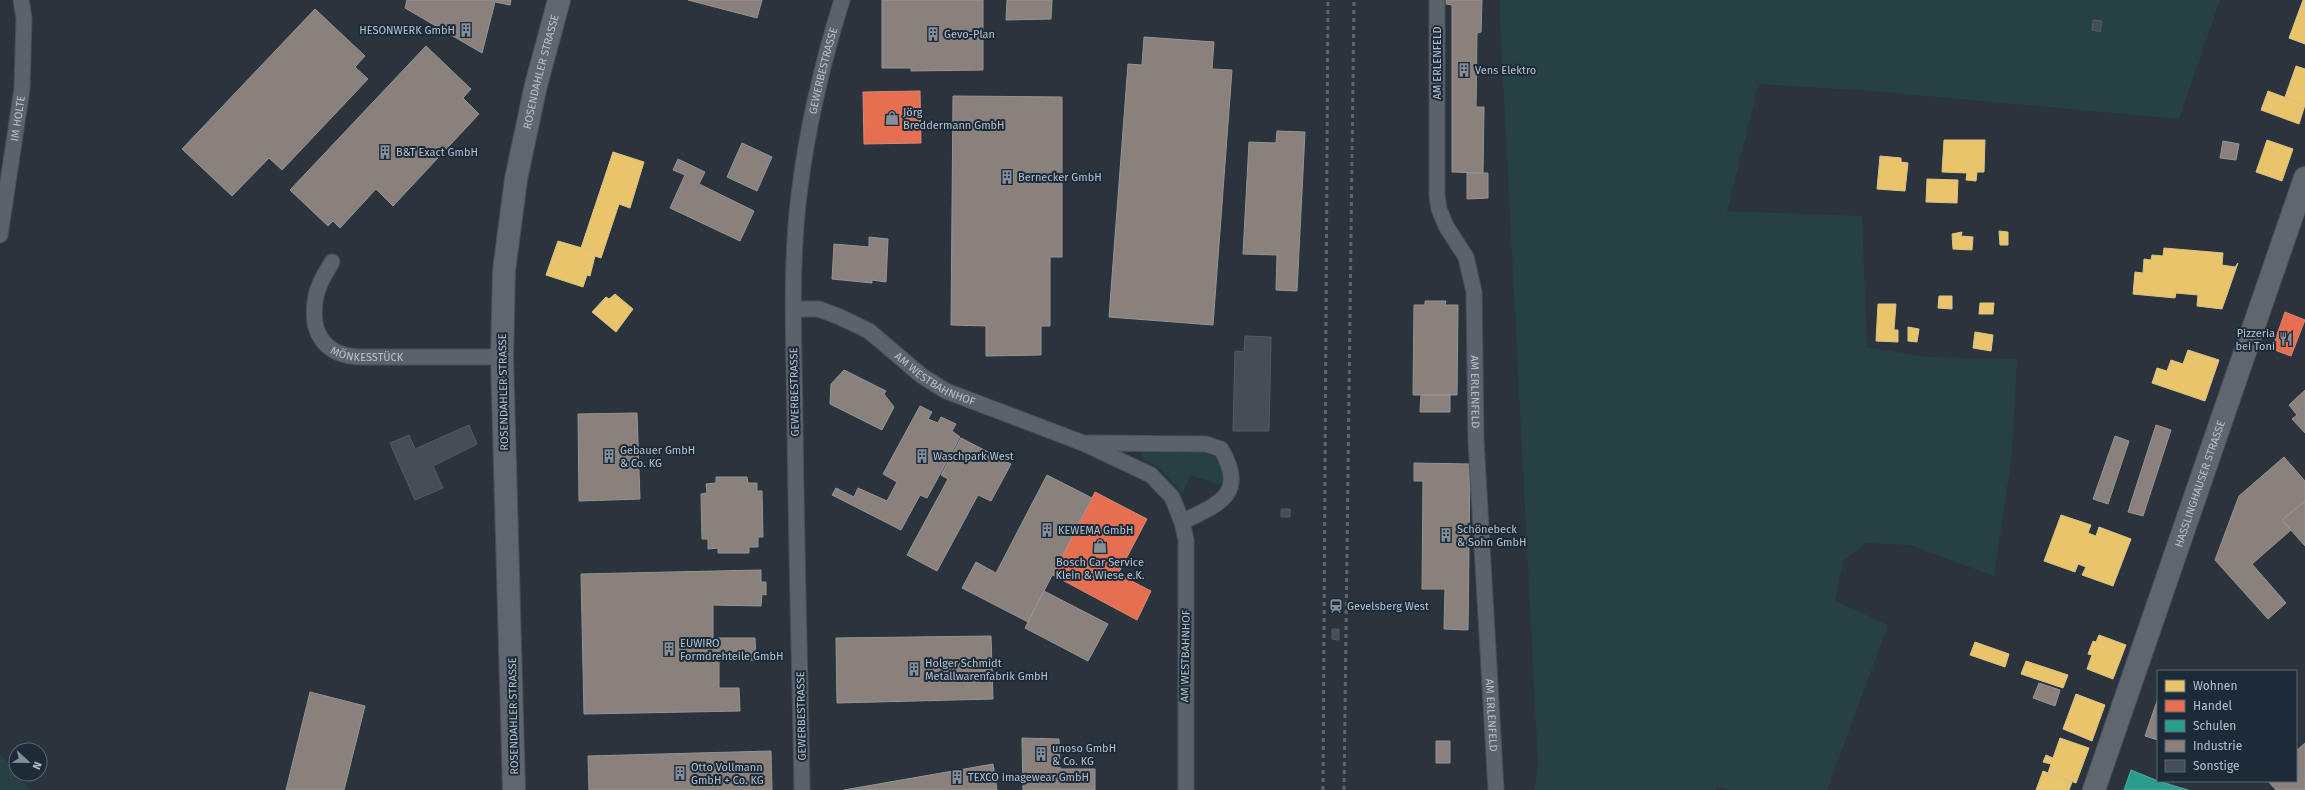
<svg xmlns="http://www.w3.org/2000/svg" width="2305" height="790" viewBox="0 0 2305 790" font-family="'Fira Sans',sans-serif">
	<rect width="100%" height="100%" fill="#2b343d"/>
	<path fill="#274044" d="M1499,0H2220L2179,119L1872,91L1759,84L1727,211L1862,216L1867,347L1927,357L2017,359L2012,454L1994,576L1910,545L1866,543L1843,561L1835,601L1888,625L1827,790H1727L1717,787L1716,790H1535L1538,763Z
		M1145,451L1203,452L1215,457L1224,471L1221,485L1190,475L1183,493L1161,470L1143,458L1142,453Z
		M0,754L30,790H0Z"/>
	<path fill="#e9c46a" stroke="#dac388" d="M2303,0H2305V44L2289,38Z
		M2296,66L2305,69V105L2285,97Z
		M2268,91L2305,105L2299,124L2261,110Z
		M1944,140H1985L1984,172H1977L1976,181L1966,180L1967,173L1942,172Z
		M2267,140L2293,149L2282,181L2256,172Z
		M613,152L644,162L630,208L619,204L601,258L595,256L596,252L581,248Z
		M1880,156L1901,158V162L1908,163L1905,191L1877,189Z
		M1927,179L1958,180L1957,203L1926,202Z
		M1999,231L2008,232V245H2000Z
		M1962,232L1961,236L1973,237L1972,250L1953,249L1952,234Z
		M558,241L596,252L590,276L587,275L583,287L546,275Z
		M2164,248L2223,253L2222,265L2235,267L2238,263L2222,309L2197,306L2198,295L2176,293L2175,298L2133,294L2135,272L2143,273L2144,259L2151,260L2152,255L2163,256Z
		M615,294L633,309L616,332L592,312L606,297L609,299Z
		M1939,296H1952V309L1938,308Z
		M1980,303H1994L1993,314H1979Z
		M1878,304H1896L1894,330H1898V342L1876,341Z
		M1908,327L1919,329L1917,342L1908,341Z
		M1975,332L1993,335L1991,351L1973,348Z
		M2188,350L2219,360L2205,401L2152,383L2157,368L2167,371L2171,360L2183,364Z
		M2061,515L2091,525L2088,533L2096,536L2099,527L2131,539L2113,586L2082,575L2086,567L2078,564L2075,572L2044,561Z
		M2099,635L2126,645L2113,679L2087,669L2092,655L2088,654L2093,641L2096,642Z
		M1975,642L2009,654L2005,667L1970,655Z
		M2026,661L2068,675L2063,688L2021,674Z
		M2076,694L2105,705L2092,741L2063,729Z
		M2060,738L2089,748L2076,783L2048,773L2051,764L2043,762L2046,755L2053,758Z
		M2043,771L2072,782L2069,790H2036Z"/>
	<path fill="#e76f51" stroke="#d88776" d="M920,91L921,143L864,144L863,92Z
		M2285,312L2305,320L2291,356L2272,349Z
		M1095,492L1147,519L1118,574L1151,591L1137,620L1053,575Z"/>
	<path fill="#2a9d8f" stroke="#54a8a2" d="M2131,770L2158,781L2188,790H2124Z"/>
	<path fill="#8a817c" stroke="#979494" d="M407,0H511L510,5L495,2L482,53L405,8Z
		M688,0H762L757,18Z
		M882,0H983V70L911,71V68H882Z
		M1007,0H1052L1051,19L1006,20Z
		M1446,0H1482L1481,32L1477,33L1476,107H1484L1483,173L1452,172V5L1446,4Z
		M315,9L365,56L355,67L368,79L282,170L269,158L232,196L182,149Z
		M1144,37L1214,42L1212,69L1232,70L1213,325L1109,317L1128,64L1142,65Z
		M426,46L471,89L463,98L479,114L393,206L376,189L340,228L333,221L328,226L290,190Z
		M953,96L1062,97V257H1050V326H1041V355L986,356V326L951,325Z
		M1277,131L1305,132L1297,291L1276,290L1277,255L1243,254L1249,142L1276,143Z
		M2223,141L2239,144L2236,160L2220,158Z
		M742,143L772,157L757,191L727,177Z
		M678,159L705,172L699,184L754,211L740,241L670,208L685,175L673,170Z
		M1467,173H1488V198L1467,199Z
		M869,237L888,239L886,282L872,280V283L832,279L834,244L869,247Z
		M1425,301H1446L1445,305H1458L1457,395H1413L1414,305H1425Z
		M844,370L886,391L884,394L894,407L882,430L830,404L831,384Z
		M2305,390V433L2292,419L2297,415L2289,405Z
		M1421,395H1450V412H1420Z
		M920,406L932,412L928,419L938,423L941,417L956,424L952,431L960,437L927,498L920,495L901,530L832,495L836,488L854,497L858,488L887,501L897,482L883,474Z
		M637,413L640,499L579,501L578,414Z
		M2156,425L2171,430L2143,516L2128,512Z
		M2115,436L2129,441L2108,504L2093,499Z
		M961,438L1011,464L991,501L978,495L937,571L907,555L948,479L941,475Z
		M2284,457L2305,481V501L2282,520L2291,530L2252,564L2286,603L2268,619L2215,560L2239,496Z
		M1414,463L1470,464L1468,630L1444,629L1445,589H1422L1423,481H1414Z
		M1047,475L1092,498L1028,622L962,588L976,562L996,573Z
		M716,477H747L748,483H757V491H762L763,537H758V547H749V553H718V548L708,549V539H702L701,494L707,493L706,484L716,483Z
		M2305,501V546L2282,520Z
		M761,570V582H766V595L762,594L761,606L713,605V638H755L756,660L719,661V688H739L740,711L584,714L581,574Z
		M1044,591L1108,624L1088,661L1025,628Z
		M991,636L993,699L837,703L836,638Z
		M2039,683L2060,690L2055,706L2033,698Z
		M310,692L365,706L344,790H286Z
		M2158,698V740L2145,736Z
		M1022,738L1059,739L1060,769H1095V790H1023Z
		M1436,741H1450V763H1436Z
		M2305,743V790H2276L2268,781H2296V751Z
		M771,751L772,790H589L588,756Z
		M993,764L997,790H844Z"/>
	<path fill="#464d55" stroke="#535b63" d="M2093,20L2102,21L2100,32L2092,30Z
		M1245,336L1271,337L1269,431H1233L1235,351L1244,352Z
		M469,425L477,444L433,466L443,488L415,500L390,443L409,435L415,449Z
		M1281,509H1290V517H1281Z
		M1332,629H1339V640L1332,639Z"/>
	<g fill="none" stroke-linecap="round" stroke-linejoin="round">
		<defs>
			<g id="street">
				<path id="s1" d="M1437,0V195L1439,209L1446,226L1466,257L1474,292L1476,441L1496,790"/>
				<path id="s2" d="M0,235L22,89L24,18L21,0"/>
				<path id="s3" d="M332,262C326,272 318,284 316,296C309,331 323,356 361,357H502"/>
				<path id="s4" d="M794,309H819L840,317L869,331L922,376L946,391L1083,443L1151,475L1172,497L1182,522L1186,540V790"/>
				<path d="M1088,443L1206,444L1221,449C1248,495 1218,504 1182,522"/>
				<path id="s5" d="M802,790C800,666 796,542 795,418C794,344 790,268 799,195C807,128 822,64 842,0"/>
			</g>
			<g id="secondary">
				<path id="s6" d="M514,790L502,357L504,271L516,179L536,85L559,0"/>
				<path id="s7" d="M2094,790L2305,178"/>
			</g>
		</defs>
		<use href="#street" stroke="#4a5057" stroke-width="17"/>
		<use href="#secondary" stroke="#4a5057" stroke-width="24"/>
		<use href="#street" stroke="#5c626a" stroke-width="15"/>
		<use href="#secondary" stroke="#60666e" stroke-width="22"/>
		<path stroke="#60666e" stroke-width="3" stroke-dasharray="4 4" stroke-linecap="butt" d="M1323,790L1328,0
			M1344,790L1354,0"/>
	</g>
	<defs>
		<symbol id="building-bare" viewBox="-9 -9 18 18"><path d="M-4-6H4V6H1V3H-1V6H-4ZM-2.5-4.3h1.7v1.8h-1.7ZM.8-4.3h1.7v1.8H.8ZM-2.5-1h1.7V.8h-1.7ZM.8-1h1.7V.8H.8Z" fill="#858f9b" stroke="#1d2a38" stroke-width="2.5" paint-order="stroke"/></symbol>
		<symbol id="shop-bare" viewBox="-9 -9 18 18"><path d="M-5-2.5h2.3a2.7 3.5 0 0 1 5.4 0H5L5.5 6h-11ZM-1.5-2.5h3a1.5 2.3 0 0 0-3 0Z" fill="#858f9b" stroke="#1d2a38" stroke-width="2.5" paint-order="stroke"/></symbol>
		<symbol id="restaurant-bare" viewBox="-9 -9 18 18"><path d="M-5-6h1v4h1v-4h1v4h1v-4h1v5L-1.5 .5V6h-2V.5L-5-1ZM5-6V6H3V1.5H1.5Q1.5-4 5-6Z" fill="#858f9b" stroke="#1d2a38" stroke-width="2.5" paint-order="stroke"/></symbol>
		<symbol id="station-bare" viewBox="-9 -9 18 18"><path d="M-3-6H3Q5-6 5-4V2Q5 4 3 4L4.5 6H3L1.5 4h-3L-3 6H-4.5L-3 4Q-5 4-5 2V-4Q-5-6-3-6ZM-3.5-4v3h7v-3ZM-3.5 1v1.5H-2V1ZM2 1v1.5H3.5V1Z" fill="#858f9b" stroke="#1d2a38" stroke-width="2.5" paint-order="stroke"/></symbol>
	</defs>
	<g fill-rule="evenodd">
		<use href="#building-bare" x="456" y="20" width="20" height="20"/>
		<use href="#building-bare" x="923" y="24" width="20" height="20"/>
		<use href="#building-bare" x="1454" y="60" width="20" height="20"/>
		<use href="#shop-bare" x="882" y="108" width="20" height="20"/>
		<use href="#building-bare" x="375" y="142" width="20" height="20"/>
		<use href="#building-bare" x="997" y="167" width="20" height="20"/>
		<use href="#restaurant-bare" x="2276" y="329" width="20" height="20"/>
		<use href="#building-bare" x="599" y="446" width="20" height="20"/>
		<use href="#building-bare" x="912" y="446" width="20" height="20"/>
		<use href="#building-bare" x="1037" y="520" width="20" height="20"/>
		<use href="#building-bare" x="1436" y="525" width="20" height="20"/>
		<use href="#shop-bare" x="1090" y="536" width="20" height="20"/>
		<use href="#station-bare" x="1326" y="596" width="20" height="20"/>
		<use href="#building-bare" x="659" y="639" width="20" height="20"/>
		<use href="#building-bare" x="904" y="659" width="20" height="20"/>
		<use href="#building-bare" x="1031" y="744" width="20" height="20"/>
		<use href="#building-bare" x="670" y="763" width="20" height="20"/>
		<use href="#building-bare" x="947" y="767" width="20" height="20"/>
	</g>
	<g text-anchor="middle" stroke-width="4" stroke-linejoin="round" paint-order="stroke">
		<g font-size="11" fill="#b6c0cd" stroke="#1d2a38" text-anchor="start">
			<text x="455" y="34" text-anchor="end">HESONWERK GmbH</text>
			<text x="944" y="38">Gevo-Plan</text>
			<text x="1475" y="74">Vens Elektro</text>
			<text x="903" y="116">Jörg<tspan x="903" dy="13">Breddermann GmbH</tspan></text>
			<text x="396" y="156">B&amp;T Exact GmbH</text>
			<text x="1018" y="181">Bernecker GmbH</text>
			<text x="2275" y="337" text-anchor="end">Pizzeria<tspan x="2275" dy="13">bei Toni</tspan></text>
			<text x="620" y="454">Gebauer GmbH<tspan x="620" dy="13">&amp; Co. KG</tspan></text>
			<text x="933" y="460">Waschpark West</text>
			<text x="1457" y="533">Schönebeck<tspan x="1457" dy="13">&amp; Sohn GmbH</tspan></text>
			<text x="1058" y="534">KEWEMA GmbH</text>
			<text x="1100" y="566" text-anchor="middle">Bosch Car Service<tspan x="1100" dy="13">Klein &amp; Wiese e.K.</tspan></text>
			<text x="1347" y="610">Gevelsberg West</text>
			<text x="680" y="647">EUWIRO<tspan x="680" dy="13">Formdrehteile GmbH</tspan></text>
			<text x="925" y="667">Holger Schmidt<tspan x="925" dy="13">Metallwarenfabrik GmbH</tspan></text>
			<text x="1052" y="752">unoso GmbH<tspan x="1052" dy="13">&amp; Co. KG</tspan></text>
			<text x="691" y="771">Otto Vollmann<tspan x="691" dy="13">GmbH + Co. KG</tspan></text>
			<text x="968" y="781">TEXCO imagewear GmbH</text>
		</g>
		<g font-size="11" fill="#b6c0cd" stroke="#1d2a38">
			<text transform="translate(1437 63) rotate(-90)" y="4">AM ERLENFELD</text>
			<text dy="4" stroke="none"><textPath href="#s5" startOffset="722">GEWERBESTRASSE</textPath></text>
			<text dy="4" stroke="none"><textPath href="#s6" startOffset="722">ROSENDAHLER STRASSE</textPath></text>
			<text dy="4" stroke="none"><textPath href="#s2" startOffset="118">IM HOLTE</textPath></text>
			<text dy="4" stroke="none"><textPath href="#s3" startOffset="133">MÖNKESSTÜCK</textPath></text>
			<text dy="4" stroke="none"><textPath href="#s4" startOffset="162">AM WESTBAHNHOF</textPath></text>
			<text dy="4" stroke="none"><textPath href="#s1" startOffset="400">AM ERLENFELD</textPath></text>
			<text transform="translate(503 392) rotate(-91)" y="4">ROSENDAHLER STRASSE</text>
			<text transform="translate(794 392) rotate(-91)" y="4">GEWERBESTRASSE</text>
			<text dy="4" stroke="none"><textPath href="#s7" startOffset="324">HASSLINGHAUSER STRASSE</textPath></text>
			<text transform="translate(1185 656) rotate(-89)" y="4">AM WESTBAHNHOF</text>
			<text dy="4" stroke="none"><textPath href="#s1" startOffset="724">AM ERLENFELD</textPath></text>
			<text transform="translate(513 716) rotate(-91)" y="4">ROSENDAHLER STRASSE</text>
			<text transform="translate(801 716) rotate(-91)" y="4">GEWERBESTRASSE</text>
		</g>
	</g>
	<rect x="2157" y="670" width="140" height="112" fill="#1d2a38" stroke="#5a6674"/>
	<rect x="2165" y="680" width="20" height="12" fill="#e9c46a" stroke="#5a6674"/>
	<text x="2193" y="690" font-size="12" fill="#b6c0cd">Wohnen</text>
	<rect x="2165" y="700" width="20" height="12" fill="#e76f51" stroke="#5a6674"/>
	<text x="2193" y="710" font-size="12" fill="#b6c0cd">Handel</text>
	<rect x="2165" y="720" width="20" height="12" fill="#2a9d8f" stroke="#5a6674"/>
	<text x="2193" y="730" font-size="12" fill="#b6c0cd">Schulen</text>
	<rect x="2165" y="740" width="20" height="12" fill="#8a817c" stroke="#5a6674"/>
	<text x="2193" y="750" font-size="12" fill="#b6c0cd">Industrie</text>
	<rect x="2165" y="760" width="20" height="12" fill="#464d55" stroke="#5a6674"/>
	<text x="2193" y="770" font-size="12" fill="#b6c0cd">Sonstige</text>
	<g transform="translate(28 762) rotate(112)"><circle r="19" fill="#1d2a38" stroke="#5a6674"/>
	<path d="M0-3L7 15L0 10L-7 15Z" fill="#858f9b"/>
	<text y="-6" font-size="11" font-weight="bold" text-anchor="middle" fill="#b6c0cd">N</text>
	</g>
</svg>
